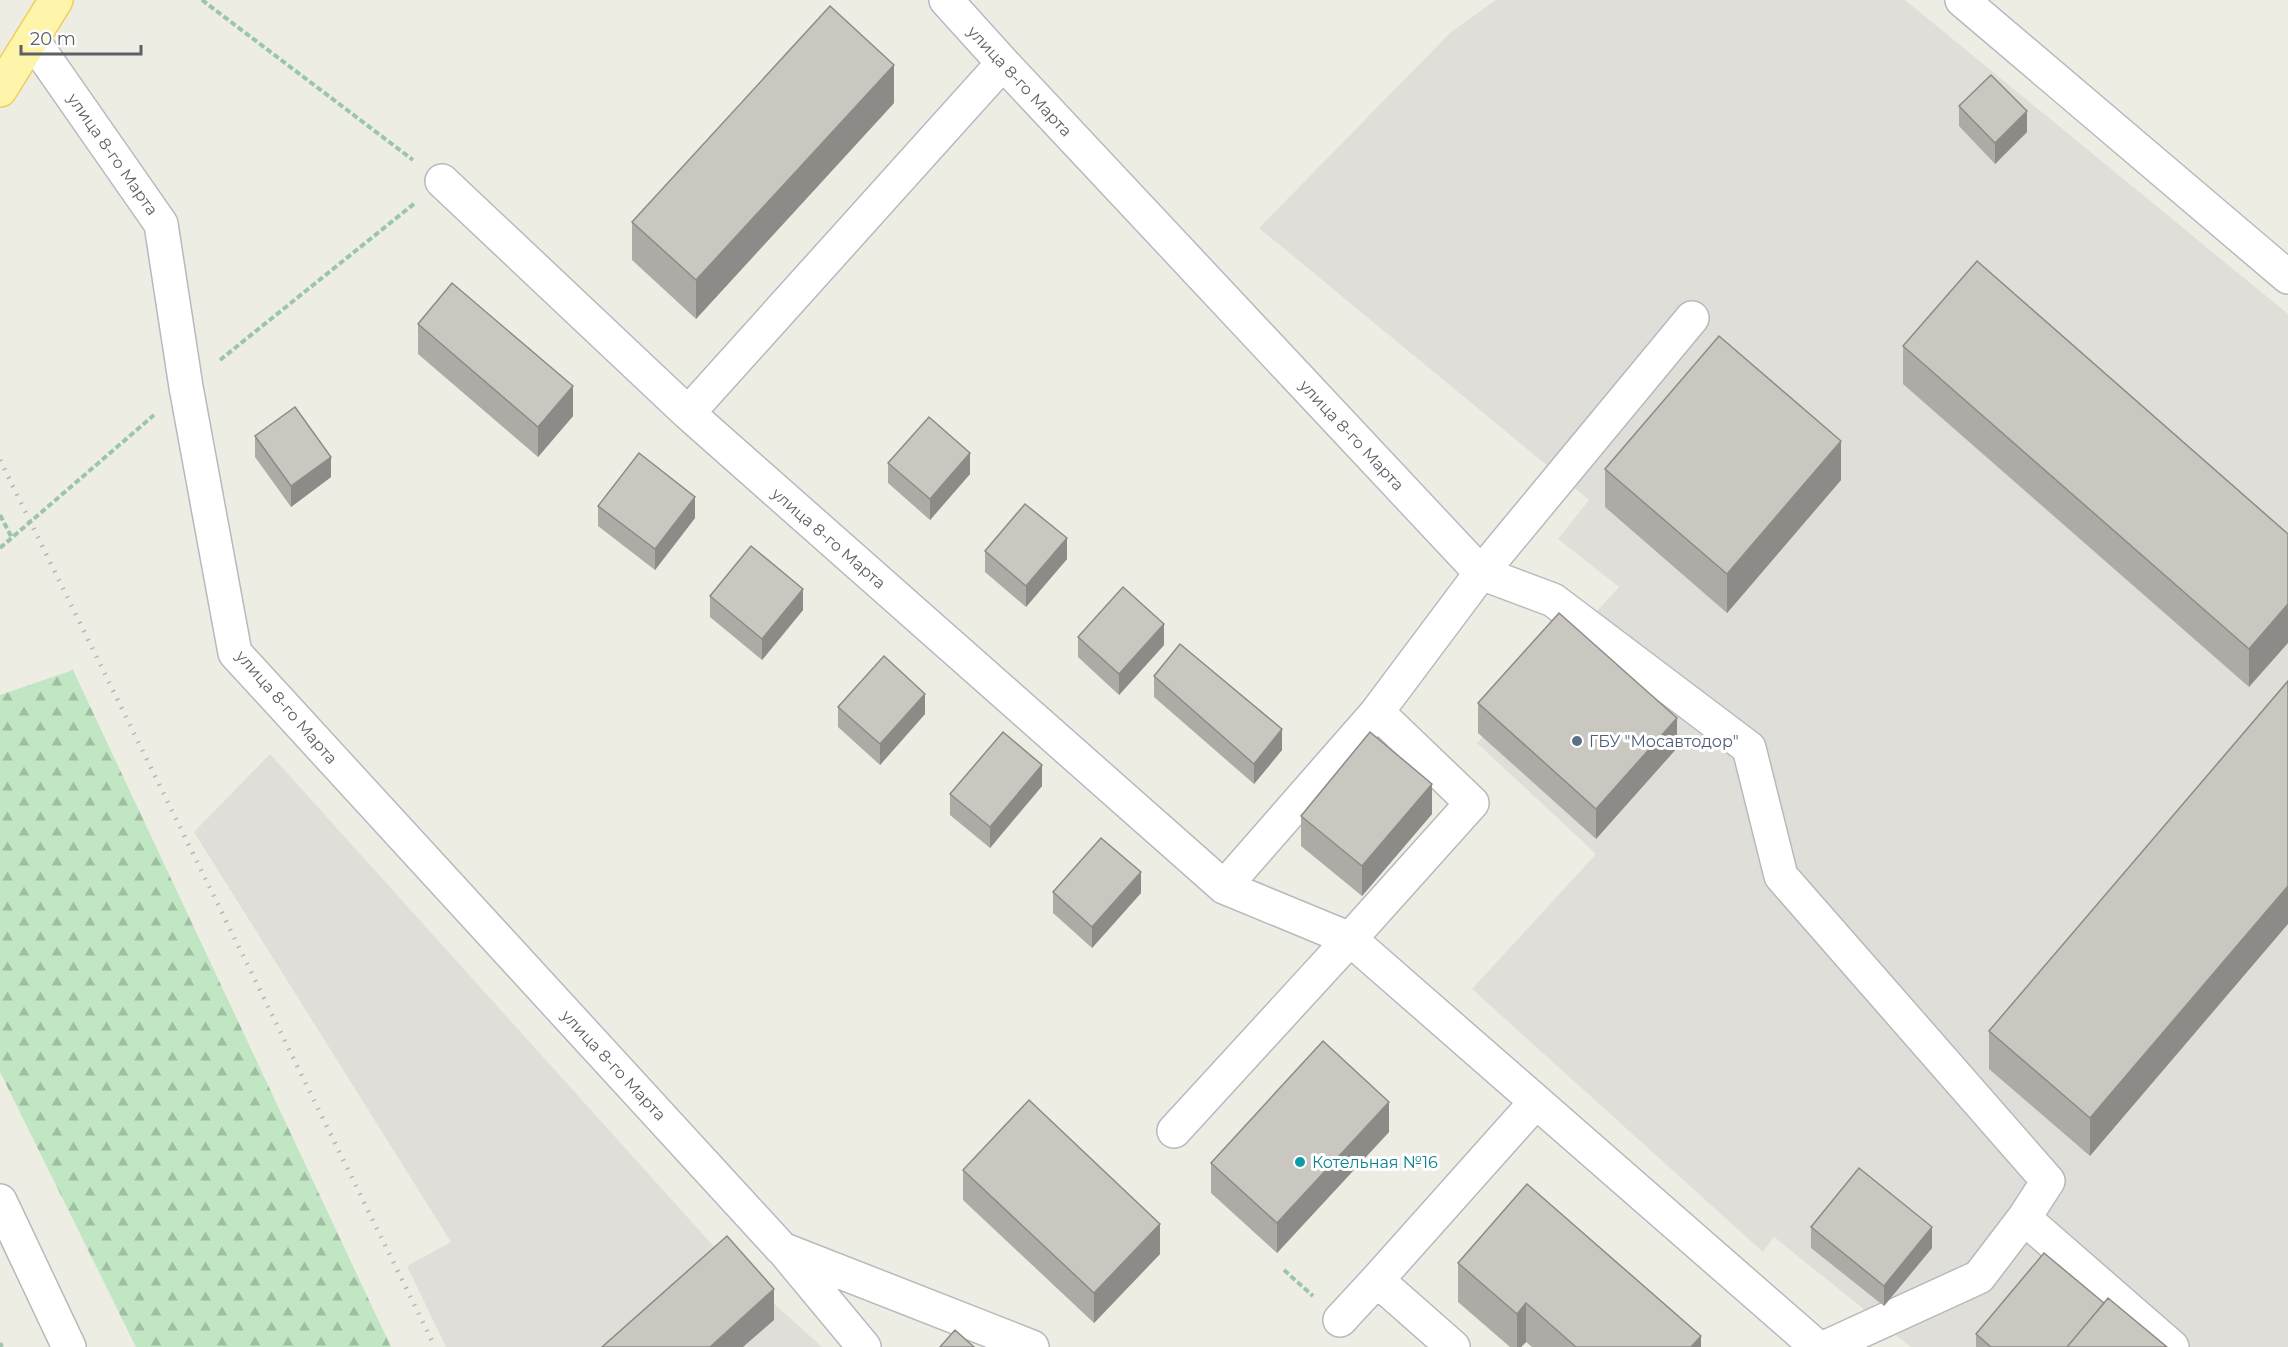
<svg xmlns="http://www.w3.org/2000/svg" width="2288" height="1347" viewBox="0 0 2288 1347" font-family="Montserrat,sans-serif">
	<defs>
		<pattern id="forest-firs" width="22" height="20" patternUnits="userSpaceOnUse" patternTransform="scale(1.5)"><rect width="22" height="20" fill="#c1e6c3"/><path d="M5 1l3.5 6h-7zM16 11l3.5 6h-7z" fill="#a0bea2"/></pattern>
	</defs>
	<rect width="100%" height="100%" fill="#eeede4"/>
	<path fill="#e0ded8" d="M1496,0H1905L2288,314V1347H1911L1774,1237L1763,1252L1472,989L1596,854L1477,743L1619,587L1558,539L1589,500L1259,228L1451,32Z
		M270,754L726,1260L822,1347H446L407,1266L451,1242L194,832Z"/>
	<path fill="url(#forest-firs)" d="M73,670L391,1347H136L0,1072V695Z"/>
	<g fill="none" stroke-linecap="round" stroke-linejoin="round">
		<defs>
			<path id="minor" d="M946,0L1003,63L1481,573L1377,712L1224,887
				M1962,0L2288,277
				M32,39L161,224L186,387L235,653L782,1249L1032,1347
				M442,181L688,413L1224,887L1350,939L1174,1131
				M1692,318L1481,573L1553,600L1749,748L1781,876L2048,1181L2024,1218
				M688,413L1003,63
				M1377,712L1472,803L1350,939L1817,1347
				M0,1201L69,1347
				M785,1252L864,1347
				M1340,1320L1377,1280
				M1453,1347L1377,1280L1535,1103
				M1826,1347L1979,1277L2024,1218L2172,1347"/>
			<path id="major" d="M0,90L56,0"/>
		</defs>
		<use href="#minor" stroke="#b7b9be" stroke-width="36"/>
		<use href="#major" stroke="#f0ce5c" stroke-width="36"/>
		<path stroke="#9ac6a9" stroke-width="4" stroke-dasharray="6 3" stroke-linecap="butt" d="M202,0L413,160
			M220,360L415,203
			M0,515L12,538
			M0,548L154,415
			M1284,1270L1313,1296
			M0,1343L2,1347"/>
		<use href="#minor" stroke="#fff" stroke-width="33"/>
		<use href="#major" stroke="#fef4aa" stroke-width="33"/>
		<path stroke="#b5b6b6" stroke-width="4.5" stroke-dasharray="1.5 8" stroke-linecap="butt" d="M0,460L435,1347"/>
	</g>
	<path fill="#aeaba6" d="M894,103L696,319L632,260V222Z
		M1959,106L2027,132L1995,164L1959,126Z
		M418,324L573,416L538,457L418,354Z
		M1903,346L2288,534L2249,687L1903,384Z
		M255,436L331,477L291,507L255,457Z
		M888,463L970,474L930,520L888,483Z
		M1605,469L1841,480L1727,613L1605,507Z
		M598,506L695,518L655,570L598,526Z
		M985,551L1067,559L1026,607L985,572Z
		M710,596L803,610L762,660L710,617Z
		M1078,637L1164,645L1119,695L1078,657Z
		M1154,676L1282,750L1254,784L1154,697Z
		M2288,681L2090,1156L1989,1069V1031Z
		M1478,703L1677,748L1596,839L1478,733Z
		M838,707L925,714L880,765L838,727Z
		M1042,786L990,848L950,815V794Z
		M1432,814L1362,896L1301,846V816Z
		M1053,892L1141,893L1092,948L1053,913Z
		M1389,1132L1277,1253L1211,1193V1163Z
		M963,1170L1160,1254L1094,1323L963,1200Z
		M1811,1227L1932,1248L1884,1306L1811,1248Z
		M1458,1263L1701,1347H1532L1526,1342L1521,1347H1510L1458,1302Z
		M2104,1303L2167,1347H1976V1334Z"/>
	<path fill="#8d8b87" d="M894,65V103L696,319V280Z
		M2027,111V132L1995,164V143Z
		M573,386V416L538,457V427Z
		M1841,441V480L1727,613V574Z
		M970,453V474L930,520V499Z
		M331,457V477L291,507V486Z
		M695,497V518L655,570V549Z
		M1067,538V559L1026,607V586Z
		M803,589V610L762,660V639Z
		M2288,604V643L2249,687V649Z
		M1164,624V645L1119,695V674Z
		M925,694V714L880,765V744Z
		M1677,718V748L1596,839V809Z
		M1282,729V750L1254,784V764Z
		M1042,765V786L990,848V827Z
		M1432,784V814L1362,896V866Z
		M1141,872V893L1092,948V927Z
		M2288,886V924L2090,1156V1118Z
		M1389,1102V1132L1277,1253V1223Z
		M1160,1224V1254L1094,1323V1293Z
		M1932,1227V1248L1884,1306V1286Z
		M774,1289V1320L743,1347H710Z
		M1526,1303V1342L1521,1347H1517V1314Z
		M1701,1336V1347H1691Z"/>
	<path fill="#cac7c1" stroke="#8d8b87" stroke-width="1.5" d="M830,6L894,65L696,280L632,222Z
		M1991,75L2027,111L1995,143L1959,106Z
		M1977,261L2288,534V604L2249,649L1903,346Z
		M452,283L573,386L538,427L418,324Z
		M1719,336L1841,441L1727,574L1605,469Z
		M295,407L331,457L291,486L255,436Z
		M929,417L970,453L930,499L888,463Z
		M639,453L695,497L655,549L598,506Z
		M1025,504L1067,538L1026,586L985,551Z
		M751,546L803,589L762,639L710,596Z
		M1123,587L1164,624L1119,674L1078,637Z
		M1559,613L1677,718L1596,809L1478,703Z
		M1180,644L1282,729L1254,764L1154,676Z
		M884,656L925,694L880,744L838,707Z
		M2288,681V886L2090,1118L1989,1031Z
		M1003,732L1042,765L990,827L950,794Z
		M1370,732L1432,784L1362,866L1301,816Z
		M1101,838L1141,872L1092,927L1053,892Z
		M1323,1041L1389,1102L1277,1223L1211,1163Z
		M1029,1100L1160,1224L1094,1293L963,1170Z
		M1859,1168L1932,1227L1884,1286L1811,1227Z
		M1527,1184L1701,1336L1691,1347H1576L1526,1303L1517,1314L1458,1263Z
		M727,1236L774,1289L710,1347H602Z
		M2044,1253L2104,1303L2067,1347H1991L1976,1334Z
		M2108,1298L2167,1347H2067Z
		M955,1330L974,1347H940Z"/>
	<circle fill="#5c6f8a" stroke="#fff" stroke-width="2" cx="1577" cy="741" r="6"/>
	<circle fill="#0f9aa8" stroke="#fff" stroke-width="2" cx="1300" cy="1162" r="6"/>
	<g text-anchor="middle" stroke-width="6" stroke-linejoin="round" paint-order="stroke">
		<g font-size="16" fill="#5c5f65" stroke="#fff">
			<text transform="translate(1020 81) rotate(47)" y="6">улица 8-го Марта</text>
			<text transform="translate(113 154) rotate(55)" y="6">улица 8-го Марта</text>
			<text transform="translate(1352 435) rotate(47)" y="6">улица 8-го Марта</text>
			<text transform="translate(829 538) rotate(41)" y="6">улица 8-го Марта</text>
			<text transform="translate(287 707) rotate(49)" y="6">улица 8-го Марта</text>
			<text transform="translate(614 1065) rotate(47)" y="6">улица 8-го Марта</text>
		</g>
		<g font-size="16" fill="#4e5e75" stroke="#fff" text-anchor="start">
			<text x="1589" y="747">ГБУ "Мосавтодор"</text>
		</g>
		<g font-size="16" fill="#0d838f" stroke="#fff" text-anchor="start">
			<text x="1312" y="1168">Котельная №16</text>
		</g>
	</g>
	<path d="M21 45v9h120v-9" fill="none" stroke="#5c5f65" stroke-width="3"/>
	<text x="30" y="45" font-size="18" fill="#5c5f65" stroke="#ffffff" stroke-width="4.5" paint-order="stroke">20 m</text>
</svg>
